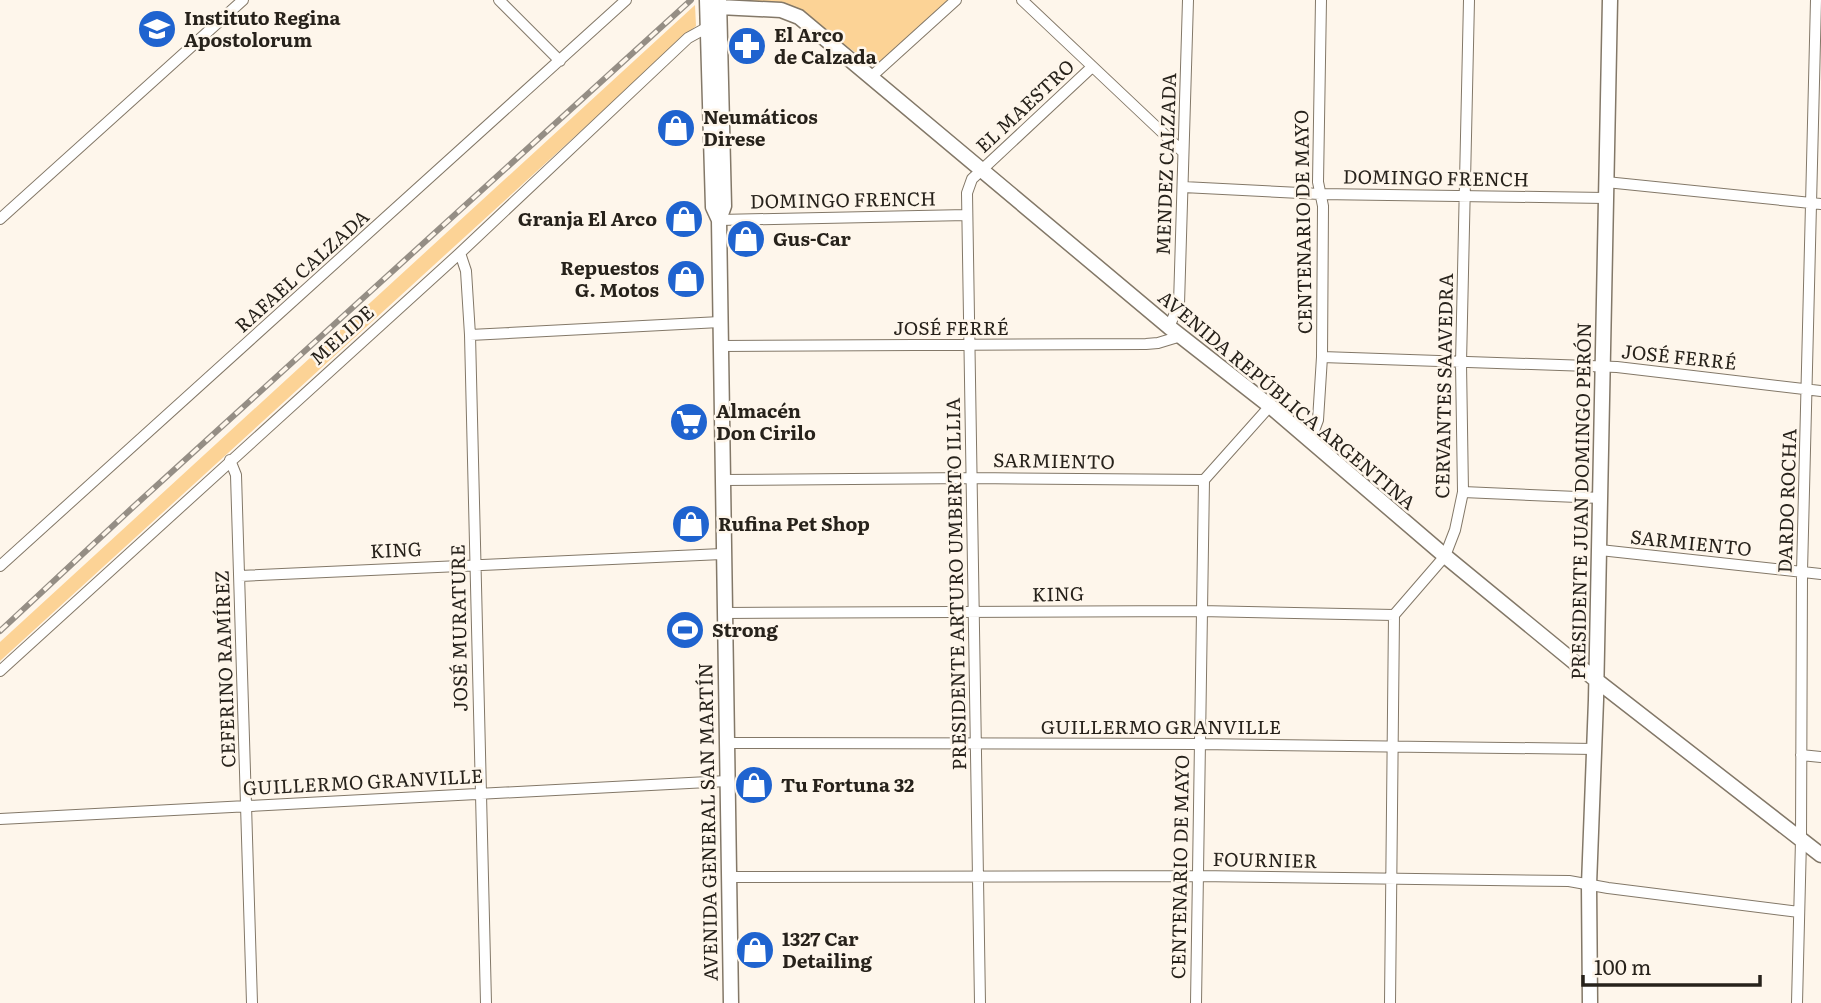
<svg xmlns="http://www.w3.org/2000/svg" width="1821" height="1003" viewBox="0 0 1821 1003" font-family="Literata,serif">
	<rect width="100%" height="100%" fill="#fef6eb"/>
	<path fill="#fcd396" d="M731,0H949L879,63L866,60L789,5Z
		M695,5L696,26L0,661V642Z"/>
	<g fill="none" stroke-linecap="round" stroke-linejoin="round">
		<defs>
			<path id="street" d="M499,0L560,61
				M1022,0L1183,152
				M872,76L956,0
				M1606,182L1821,204
				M1183,187L1320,194L1606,198
				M0,219L243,0
				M719,220L967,215
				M460,253L466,271L470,335L486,1003
				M1169,327L1179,304L1188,0
				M470,335L720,322
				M721,346L1146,344L1158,343L1181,336
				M1322,357L1617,367L1821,391
				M1310,441L1318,420L1322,357L1323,206L1318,182L1321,0
				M230,460L236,475L252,1003
				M722,480L972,478L1204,480L1270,406
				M1463,492L1601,498
				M1600,550L1821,574
				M0,566L626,0
				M240,576L722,554
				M724,613L1200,611L1394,615
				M0,671L460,253L688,38L708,27
				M727,743L1199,744L1595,749
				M1801,755L1821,757
				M0,819L727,781
				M729,877L1197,876L1569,881L1608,888L1799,912
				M980,1003L967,193L972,179L1092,67
				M1196,1003L1204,480
				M1390,1003L1394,615L1445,556L1455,530L1463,492L1461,363L1469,0
				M1797,1003L1801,840L1802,572L1816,0"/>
			<path id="secondary" d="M707,0L713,207L719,220L731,1003
				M719,7L781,10L799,17L1169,327L1270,406L1445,556L1596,680L1821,855
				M719,220L724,206L719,0
				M1590,1003L1589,885L1596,700L1610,0"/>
		</defs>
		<use href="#street" stroke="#837868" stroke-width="12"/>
		<use href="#secondary" stroke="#837868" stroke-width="17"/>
		<use href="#street" stroke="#fff" stroke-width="10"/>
		<use href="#secondary" stroke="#fff" stroke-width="14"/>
		<defs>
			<path id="rail" d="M0,631L131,509L691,0"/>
		</defs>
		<use href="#rail" stroke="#958e85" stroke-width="6"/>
		<use href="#rail" stroke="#fef6eb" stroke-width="3.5" stroke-dasharray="10" stroke-linecap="butt"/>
	</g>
	<defs>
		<symbol id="school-disc" viewBox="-11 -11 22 22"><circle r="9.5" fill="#1f63cf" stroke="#fef6eb"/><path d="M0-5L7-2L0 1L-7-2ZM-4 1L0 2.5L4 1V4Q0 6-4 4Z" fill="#fff"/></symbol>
		<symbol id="pharmacy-disc" viewBox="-11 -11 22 22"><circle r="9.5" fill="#1f63cf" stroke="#fef6eb"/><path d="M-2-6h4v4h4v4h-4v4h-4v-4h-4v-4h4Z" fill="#fff"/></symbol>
		<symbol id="shop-disc" viewBox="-11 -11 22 22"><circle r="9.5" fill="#1f63cf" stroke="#fef6eb"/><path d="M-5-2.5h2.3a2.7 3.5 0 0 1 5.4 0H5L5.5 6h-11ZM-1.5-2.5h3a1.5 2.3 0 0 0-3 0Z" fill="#fff"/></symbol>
		<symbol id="supermarket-disc" viewBox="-11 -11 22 22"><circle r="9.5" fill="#1f63cf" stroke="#fef6eb"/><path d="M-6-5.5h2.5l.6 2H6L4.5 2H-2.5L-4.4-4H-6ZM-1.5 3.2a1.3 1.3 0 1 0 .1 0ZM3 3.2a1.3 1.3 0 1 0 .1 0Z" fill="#fff"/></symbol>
		<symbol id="stadium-disc" viewBox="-11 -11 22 22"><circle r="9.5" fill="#1f63cf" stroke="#fef6eb"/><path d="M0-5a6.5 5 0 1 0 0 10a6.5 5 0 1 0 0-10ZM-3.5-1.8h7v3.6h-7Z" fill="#fff"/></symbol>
	</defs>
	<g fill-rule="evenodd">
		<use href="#school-disc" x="135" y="7" width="44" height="44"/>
		<use href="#pharmacy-disc" x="725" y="24" width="44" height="44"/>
		<use href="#shop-disc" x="654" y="106" width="44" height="44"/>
		<use href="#shop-disc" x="662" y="197" width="44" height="44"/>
		<use href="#shop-disc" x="724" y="217" width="44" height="44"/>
		<use href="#shop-disc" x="664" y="257" width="44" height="44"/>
		<use href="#supermarket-disc" x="667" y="400" width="44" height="44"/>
		<use href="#shop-disc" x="669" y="502" width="44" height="44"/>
		<use href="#stadium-disc" x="663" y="608" width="44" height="44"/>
		<use href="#shop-disc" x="732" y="763" width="44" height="44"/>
		<use href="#shop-disc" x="733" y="928" width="44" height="44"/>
	</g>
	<g text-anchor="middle" stroke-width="5" stroke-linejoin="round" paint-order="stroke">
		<g font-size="19" font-weight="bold" fill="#27221b" stroke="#fef6eb" text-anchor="start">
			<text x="184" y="25">Instituto Regina<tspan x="184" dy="22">Apostolorum</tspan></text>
			<text x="774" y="42">El Arco<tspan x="774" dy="22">de Calzada</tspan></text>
			<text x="703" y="124">Neumáticos<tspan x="703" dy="22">Direse</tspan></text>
			<text x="657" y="226" text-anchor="end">Granja El Arco</text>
			<text x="773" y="246">Gus-Car</text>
			<text x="659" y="275" text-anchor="end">Repuestos<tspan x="659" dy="22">G. Motos</tspan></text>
			<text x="716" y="418">Almacén<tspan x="716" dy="22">Don Cirilo</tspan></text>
			<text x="718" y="531">Rufina Pet Shop</text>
			<text x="712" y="637">Strong</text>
			<text x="781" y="792">Tu Fortuna 32</text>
			<text x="782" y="946">1327 Car<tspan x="782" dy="22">Detailing</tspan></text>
		</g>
		<g font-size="19" fill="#27221b" stroke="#fef6eb">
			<text transform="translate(1025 106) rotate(-43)" y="7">EL MAESTRO</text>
			<text transform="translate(1166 164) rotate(-88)" y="7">MENDEZ CALZADA</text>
			<text transform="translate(1436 178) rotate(1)" y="7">DOMINGO FRENCH</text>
			<text transform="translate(843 200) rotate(-1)" y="7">DOMINGO FRENCH</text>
			<text transform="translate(1303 222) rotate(-91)" y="7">CENTENARIO DE MAYO</text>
			<text transform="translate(302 271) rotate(-42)" y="7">RAFAEL CALZADA</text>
			<text x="951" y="335">JOSÉ FERRÉ</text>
			<text transform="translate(342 335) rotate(-42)" y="7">MELIDE</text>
			<text transform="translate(1679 357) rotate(6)" y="7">JOSÉ FERRÉ</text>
			<text transform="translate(1444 386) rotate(-89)" y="7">CERVANTES SAAVEDRA</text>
			<text transform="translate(1287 400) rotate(40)" y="7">AVENIDA REPÚBLICA ARGENTINA</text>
			<text transform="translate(1054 461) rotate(1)" y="7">SARMIENTO</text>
			<text transform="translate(1581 501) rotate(-89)" y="7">PRESIDENTE JUAN DOMINGO PERÓN</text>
			<text transform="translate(1787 501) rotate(-88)" y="7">DARDO ROCHA</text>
			<text transform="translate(1691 543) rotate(6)" y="7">SARMIENTO</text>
			<text transform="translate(396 550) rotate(-3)" y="7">KING</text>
			<text transform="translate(956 584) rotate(-91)" y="7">PRESIDENTE ARTURO UMBERTO ILLIA</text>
			<text transform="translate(1058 594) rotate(-1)" y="7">KING</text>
			<text transform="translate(459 628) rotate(-91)" y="7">JOSÉ MURATURE</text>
			<text transform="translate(225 669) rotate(-92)" y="7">CEFERINO RAMÍREZ</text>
			<text x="1161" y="734">GUILLERMO GRANVILLE</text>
			<text transform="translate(363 782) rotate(-3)" y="7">GUILLERMO GRANVILLE</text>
			<text transform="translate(708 822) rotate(-91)" y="7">AVENIDA GENERAL SAN MARTÍN</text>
			<text transform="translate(1265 860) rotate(1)" y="7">FOURNIER</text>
			<text transform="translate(1180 867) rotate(-89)" y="7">CENTENARIO DE MAYO</text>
		</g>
	</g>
	<path d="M1583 975v10h177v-10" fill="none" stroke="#27221b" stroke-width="3.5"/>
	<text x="1594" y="975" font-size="21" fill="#27221b" stroke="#fef6eb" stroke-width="5" paint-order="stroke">100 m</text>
</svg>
